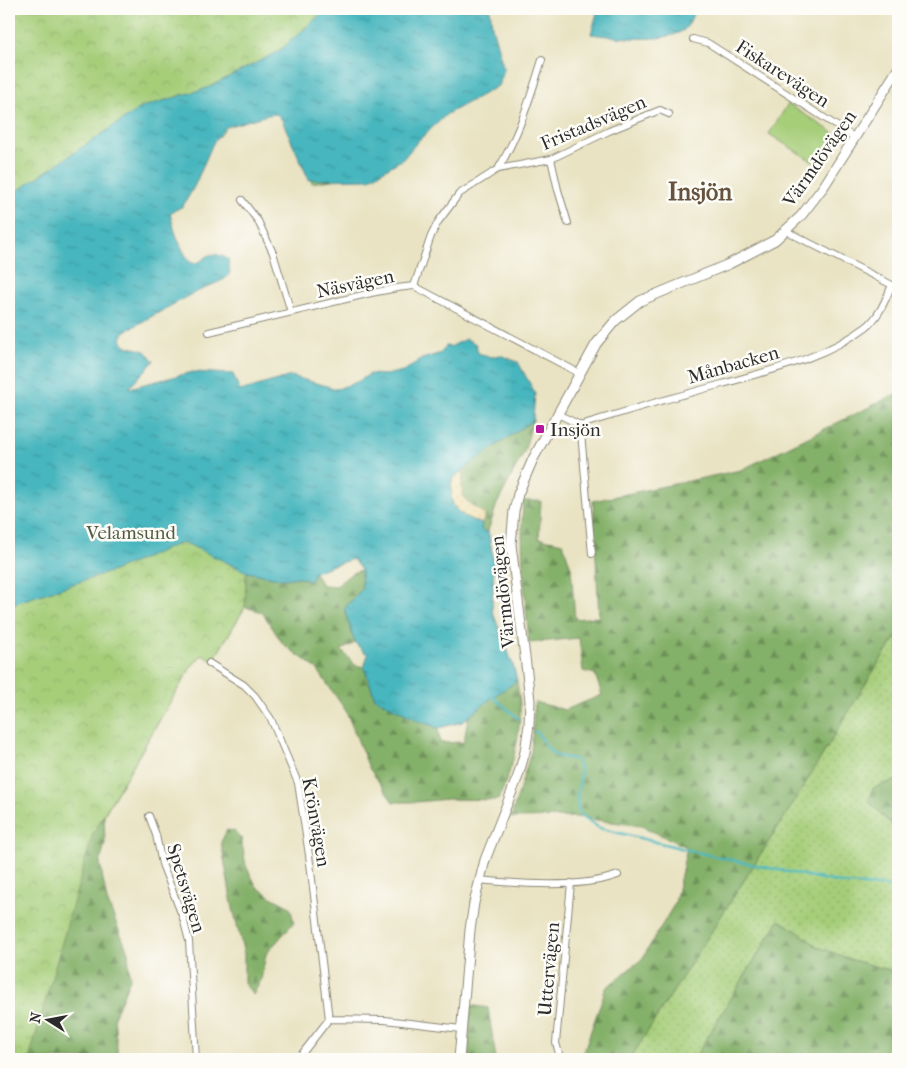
<svg xmlns="http://www.w3.org/2000/svg" width="907" height="1068" viewBox="0 0 907 1068" font-family="'IM FELL French Canon',serif">
	<defs>
		<pattern id="grass-dots" width="8" height="8" patternUnits="userSpaceOnUse" patternTransform="scale(1.25)"><rect width="8" height="8" fill="#a6ce79"/><path d="M2 2h.1M6 6h.1" fill="none" stroke="#8fb169" stroke-width="1.8" stroke-linecap="round"/></pattern>
		<pattern id="forest-firs" width="22" height="20" patternUnits="userSpaceOnUse" patternTransform="scale(1.25)"><rect width="22" height="20" fill="#84b169"/><path d="M5 1l3.5 6h-7zM16 11l3.5 6h-7z" fill="#6c9057"/></pattern>
		<pattern id="sand-dots" width="8" height="8" patternUnits="userSpaceOnUse" patternTransform="scale(1.25)"><rect width="8" height="8" fill="#eeda9e"/><path d="M2 2h.1M6 6h.1" fill="none" stroke="#cb8" stroke-width="1.8" stroke-linecap="round"/></pattern>
		<pattern id="park-crowns" width="20" height="18" patternUnits="userSpaceOnUse" patternTransform="scale(1.25)"><rect width="20" height="18" fill="#a6ce79"/><path d="M2 6a3 3 0 1 1 6 0M12 15a3 3 0 1 1 6 0" fill="none" stroke="#8fb169"/></pattern>
		<pattern id="water-ripples" width="26" height="14" patternUnits="userSpaceOnUse" patternTransform="scale(1.25)"><rect width="26" height="14" fill="#46b6be"/><path d="M2 4q2-2 4 0t4 0M15 11q2-2 4 0t4 0" fill="none" stroke="#3b949b"/></pattern>
	</defs>
	<rect width="100%" height="100%" fill="#fdfcf7"/>
	<filter id="ink" filterUnits="userSpaceOnUse"><feTurbulence type="fractalNoise" baseFrequency=".02" numOctaves="2"/><feDisplacementMap in="SourceGraphic" scale="10" xChannelSelector="R" yChannelSelector="G"/><feConvolveMatrix kernelMatrix="1 2 1 2 8 2 1 2 1" color-interpolation-filters="sRGB"/></filter>
	<filter id="wash" filterUnits="userSpaceOnUse"><feTurbulence type="fractalNoise" baseFrequency=".0096" numOctaves="4" result="noise"/><feDisplacementMap in="SourceGraphic" scale="20" xChannelSelector="R" yChannelSelector="G"/><feGaussianBlur stdDeviation="1.12" result="paint"/><feColorMatrix in="noise" values="0 0 0 0 0 0 0 0 0 0 0 0 0 0 0 0 0 1.4 0 .05"/><feComposite in="paint" operator="in"/></filter>
	<g filter="url(#wash)">
		<rect width="100%" height="100%" fill="#e9e3c3"/>
		<path fill="url(#grass-dots)" stroke="#687c52" d="M898,635V781H893L881,815L898,831V967L892,971L849,959L818,947L800,933L779,920L694,1059H630L794,802L877,665Z"/>
		<path fill="url(#forest-firs)" stroke="#586e4a" d="M898,393V635L877,665L794,802L630,1059H581L606,988L642,959L675,903L687,847L641,826L576,817L511,818L531,752L535,702L565,710L602,695L595,674L583,671L579,638L529,643C525,595 520,549 523,501H541L539,538L563,543L571,568L575,619L599,617L593,501L741,470Z
			M533,420L524,452L497,504L488,531L484,532L481,528L482,523L470,519L452,479L477,459Z
			M183,542L284,579L298,577L310,581L314,572L322,585L336,586L352,573L361,570L362,589L345,608L355,643L341,650L355,665L364,667L375,698L419,721L438,728L440,743L464,742L468,718L492,697L517,681C518,691 521,703 520,713C519,743 511,773 498,800L448,799L416,802H393L369,768L346,711L317,669L283,644L262,612L245,607L213,661L202,655L191,667L104,815L105,843L100,863L107,901L128,952L130,979L114,1017L118,1059H9V605Z
			M893,781H898V831L869,802L873,788Z
			M227,830L234,831L241,838L246,866L257,887L271,897L290,907L294,922L266,954L261,980L253,995L244,982V954L232,904L221,842Z
			M779,920L800,933L818,947L849,959L892,971L898,967V1059H694Z
			M470,1005L488,1008L496,1059H469Z"/>
		<path fill="url(#sand-dots)" stroke="#8c8264" d="M464,470C458,496 463,501 485,514L482,524C456,514 448,509 452,479Z"/>
		<path fill="url(#park-crowns)" stroke="#687c52" d="M9,9H473L363,175L312,183L294,137L287,91L211,118L94,333L118,410L222,420H533L477,459L452,479C448,509 456,514 482,524L481,528L483,532L488,531L494,563L492,610L513,665L517,681L493,697L462,722L438,728L419,721L375,697L364,667L368,655L355,643L345,611V608L362,589L361,570L353,559L336,564L314,572L310,581L298,577L284,579L247,572L246,575L245,607L213,661L202,655L191,667L93,833L29,1059H9Z"/>
		<path fill="#a6ce79" stroke="#687c52" d="M788,104L837,135L818,165L769,134Z"/>
		<path fill="url(#water-ripples)" stroke="#387074" d="M327,9H490L492,26L504,70L498,86L447,114L418,141L403,159L369,179L309,180L282,120L277,114L267,115L226,127L213,143L194,187L183,206L170,213C174,230 180,249 191,263C208,264 204,246 228,259L230,273L225,279L190,295L124,332L121,339C125,349 134,347 142,350C147,351 150,357 154,361L129,388L193,372L233,374L240,391L291,376L337,389L357,382L370,374L385,375L403,371L412,366L419,360L441,353L446,346L450,347L466,339L476,344L478,353L491,357L500,355L518,362L535,393L533,420L477,459L452,479C448,509 456,514 482,524L481,528L483,532L488,531L494,563L492,610L513,665L517,681L493,697L462,722L438,728L419,721L375,698L364,667L368,655L355,643L345,611V608L362,589L361,570L353,559L336,564L314,572L310,581L298,577L284,579L247,572L183,542L116,570L9,605V195L17,191L142,107L207,88L279,51Z
			M593,9H692L694,13C691,18 688,27 684,30C665,44 614,37 591,34L597,13Z"/>
		<g fill="none" stroke-linecap="round" stroke-linejoin="round">
			<path stroke="#46b6be" stroke-width="2.5" d="M493,697L518,718
				M535,731C544,738 546,752 558,756C563,758 569,758 575,759C586,774 578,780 577,797C577,802 578,807 579,813L599,828L717,857L846,884L898,887"/>
		</g>
	</g>
	<g filter="url(#ink)">
		<g fill="none" stroke-linecap="round" stroke-linejoin="round">
			<defs>
				<path id="minor" d="M693,39L708,43L854,137
					M551,159L558,190L568,223
					M498,169C519,135 530,98 542,60
					M242,200L258,221L273,253L291,312
					M786,231L898,288
					M414,286L431,236L438,222L459,194L498,169L551,159L609,131L660,110L669,114
					M209,332L371,293L397,288L414,286L579,373
					M558,414L582,426L587,423C632,409 677,396 722,384C771,370 825,358 866,327C880,316 885,300 892,285
					M582,426L581,433L592,554
					M209,663L244,685L255,696L271,719L298,783L309,855L329,1019
					M149,816L156,835L162,864L183,918L189,941L196,1059
					M479,880C521,884 579,889 618,875
					M560,1057L556,1043L571,883
					M298,1059L329,1019L385,1020L461,1029"/>
				<path id="secondary" d="M459,1059L470,930L474,903L485,860L518,776L525,752L529,725L530,701L527,673L511,545L514,511L518,494L533,459L596,344L615,321L640,301L729,264L775,240L801,216L824,186L898,69"/>
			</defs>
			<use href="#minor" stroke="#8a8777" stroke-width="8"/>
			<use href="#secondary" stroke="#8a8777" stroke-width="11"/>
			<use href="#minor" stroke="#fff" stroke-width="6"/>
			<use href="#secondary" stroke="#fff" stroke-width="9"/>
		</g>
	</g>
	<rect fill="#b5179e" stroke="#fdfcf7" stroke-width="2" x="535" y="424" width="10" height="10" rx="2.5"/>
	<g text-anchor="middle" stroke-width="5" stroke-linejoin="round" paint-order="stroke">
		<g font-size="19" fill="#2b2b2b" stroke="#fdfcf7">
			<text transform="translate(783 73) rotate(33)" y="7">Fiskarevägen</text>
			<text transform="translate(593 122) rotate(-23)" y="7">Fristadsvägen</text>
			<text transform="translate(819 158) rotate(-55)" y="7">Värmdövägen</text>
			<text transform="translate(355 283) rotate(-12)" y="7">Näsvägen</text>
			<text transform="translate(733 364) rotate(-16)" y="7">Månbacken</text>
			<text transform="translate(502 592) rotate(-96)" y="7">Värmdövägen</text>
			<text transform="translate(317 822) rotate(80)" y="7">Krönvägen</text>
			<text transform="translate(187 888) rotate(73)" y="7">Spetsvägen</text>
			<text transform="translate(548 969) rotate(-85)" y="7">Uttervägen</text>
		</g>
		<g font-size="19" fill="#2b2b2b" stroke="#fdfcf7" text-anchor="start">
			<text x="550" y="436">Insjön</text>
		</g>
		<g font-size="19" fill="#505c42" stroke="#fdfcf7">
			<text x="131" y="539">Velamsund</text>
		</g>
		<g font-size="24" font-weight="bold" fill="#65533f" stroke="#fdfcf7">
			<text x="700" y="200">Insjön</text>
		</g>
	</g>
	<rect width="907" height="1068" fill="none" stroke="#fdfcf7" stroke-width="30"/>
	<g transform="translate(48 1020) rotate(281)" stroke="#fdfcf7" stroke-width="4" paint-order="stroke">
	<path d="M0-4L9 19L0 12L-9 19Z" fill="#2b2b2b"/>
	<text y="-8" font-size="14" font-weight="bold" text-anchor="middle" fill="#2b2b2b">N</text>
	</g>
</svg>
